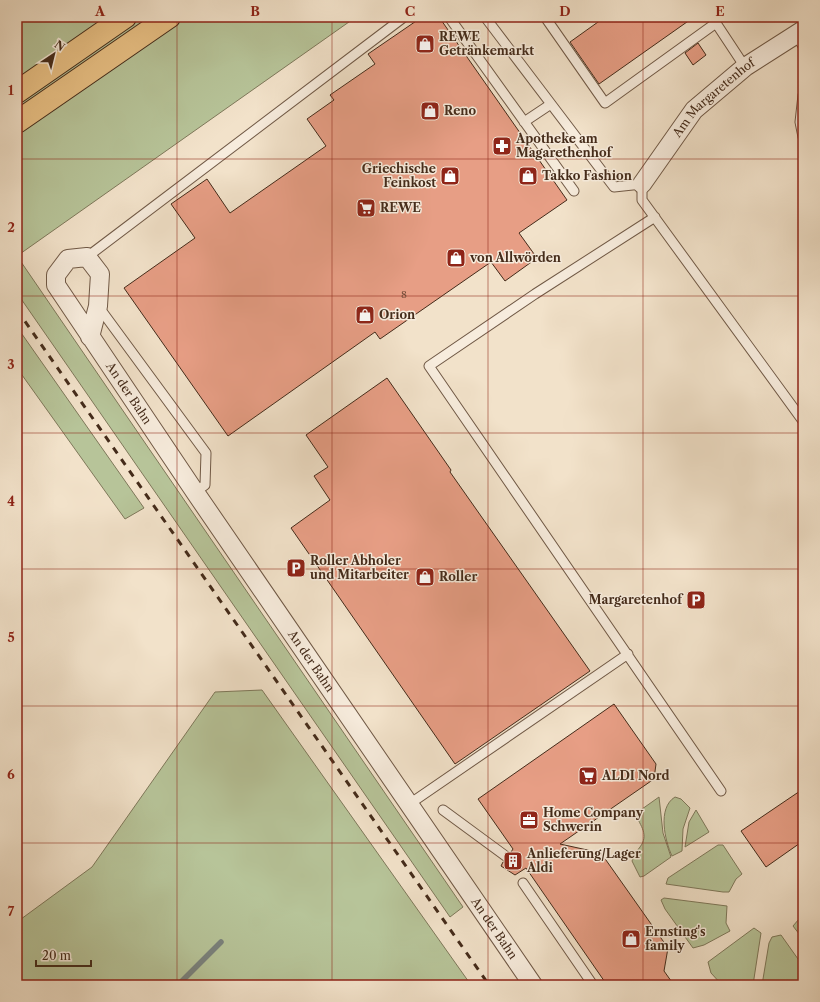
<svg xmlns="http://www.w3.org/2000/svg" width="820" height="1002" viewBox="0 0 820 1002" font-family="'Libre Caslon Text',serif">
	<rect width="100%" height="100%" fill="#f2e2ca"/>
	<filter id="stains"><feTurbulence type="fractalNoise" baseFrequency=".005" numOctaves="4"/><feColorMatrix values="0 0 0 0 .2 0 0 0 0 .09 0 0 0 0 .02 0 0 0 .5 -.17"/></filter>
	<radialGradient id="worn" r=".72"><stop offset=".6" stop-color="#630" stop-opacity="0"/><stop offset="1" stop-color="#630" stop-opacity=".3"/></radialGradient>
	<path fill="#b7c499" stroke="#7e785a" d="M17,17H356L17,256L463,907L450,917L17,293Z
		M17,327L144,508L125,519L17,368Z
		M262,690L471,985H17V922L92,867L215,692Z
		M659,797L663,833L671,857L644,876L640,877L632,861C634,855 636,852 640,847C649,835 641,826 635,814Z
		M675,797L681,799L690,808L683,829L682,851L672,856C665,841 657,808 675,797Z
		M696,810L709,832L685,847L689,822Z
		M718,845H723L742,874L736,879L729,892H723L666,884L668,878Z
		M664,898L727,906L726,923L730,931L704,945L693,948L665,909L661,900Z
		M801,914H803V939L793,926L799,919Z
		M754,928L761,933L753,985H722L711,973L708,962Z
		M781,935L803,966V985H762L769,943L772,937Z"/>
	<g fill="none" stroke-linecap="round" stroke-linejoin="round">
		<path stroke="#7a827d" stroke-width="5.5" d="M178,985L221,942"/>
	</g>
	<path fill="#e79e85" stroke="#442b1a" d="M422,17H439L567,200L519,233L537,258L505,281L491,262L380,339L375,332L228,436L124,288L195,238L171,204L207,179L230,213L326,146L307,119L334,100L330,95L375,64L368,54Z
		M605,17H694L599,84L570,42Z
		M698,43L706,55L693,65L685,53Z
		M387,378L451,470L450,472L590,671L455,764L291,528L330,500L314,476L328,467L306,435Z
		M614,704L656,764L654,779L560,844L601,853L668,948L664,971L674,985H607L526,868L515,875L501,866L503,862L507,863L512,861L513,857L511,852L513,849L478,799Z
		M803,789V841L766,867L741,831Z"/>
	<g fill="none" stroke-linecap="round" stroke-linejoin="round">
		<defs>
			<path id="lane" d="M449,17L574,191
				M485,17L614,187L642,184V200L803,421
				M545,17L605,103L716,23
				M712,17L745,67
				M796,35L803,46
				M803,95L800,122L803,137
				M524,122L551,104
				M655,217L535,294L429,366L721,791
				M87,257L404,17
				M98,306L206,453L205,485L195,492
				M408,805L628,654
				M443,810L507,857
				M523,883L593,985"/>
			<g id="street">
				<path id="s1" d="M642,184L694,110L745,67L803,30"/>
				<path id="s2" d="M90,337L98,306L100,274L87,257L68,259L56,275V285L195,492L533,985"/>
			</g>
			<path id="highway" d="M17,92L125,17
				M17,122L169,17"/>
		</defs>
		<use href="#lane" stroke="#705946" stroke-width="11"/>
		<use href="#street" stroke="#705946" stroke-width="20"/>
		<use href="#highway" stroke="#442b1a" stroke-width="24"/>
		<use href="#lane" stroke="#f7ecdd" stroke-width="9"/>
		<use href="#street" stroke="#f7ecdd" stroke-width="18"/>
		<use href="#highway" stroke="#e9c185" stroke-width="22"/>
		<path stroke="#442b1a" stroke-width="3" stroke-dasharray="7 7" stroke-linecap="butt" d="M17,310L489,985"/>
	</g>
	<path fill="none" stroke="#8f2418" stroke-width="1" stroke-opacity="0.55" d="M177,17V985M332,17V985M488,17V985M643,17V985M17,159H803M17,296H803M17,433H803M17,569H803M17,706H803M17,843H803"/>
	<defs>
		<symbol id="shop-square" viewBox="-11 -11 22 22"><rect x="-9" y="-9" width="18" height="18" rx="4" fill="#8f2418" stroke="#f7ecdd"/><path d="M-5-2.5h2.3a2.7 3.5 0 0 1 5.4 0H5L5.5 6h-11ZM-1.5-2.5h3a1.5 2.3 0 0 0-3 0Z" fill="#fff"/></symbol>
		<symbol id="pharmacy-square" viewBox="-11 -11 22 22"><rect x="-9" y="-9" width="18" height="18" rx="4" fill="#8f2418" stroke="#f7ecdd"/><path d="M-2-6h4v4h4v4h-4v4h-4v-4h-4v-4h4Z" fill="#fff"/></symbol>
		<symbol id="supermarket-square" viewBox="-11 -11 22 22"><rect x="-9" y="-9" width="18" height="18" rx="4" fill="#8f2418" stroke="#f7ecdd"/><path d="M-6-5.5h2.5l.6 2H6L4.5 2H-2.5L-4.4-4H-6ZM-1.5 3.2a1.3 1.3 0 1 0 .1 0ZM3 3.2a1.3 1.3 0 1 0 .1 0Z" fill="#fff"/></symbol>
		<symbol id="parking-square" viewBox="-11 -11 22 22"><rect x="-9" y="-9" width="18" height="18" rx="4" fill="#8f2418" stroke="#f7ecdd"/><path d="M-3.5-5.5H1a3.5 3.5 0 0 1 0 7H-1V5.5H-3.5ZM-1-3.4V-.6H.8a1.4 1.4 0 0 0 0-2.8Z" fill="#fff"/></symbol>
		<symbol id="office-square" viewBox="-11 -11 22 22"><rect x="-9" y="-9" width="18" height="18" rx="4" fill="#8f2418" stroke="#f7ecdd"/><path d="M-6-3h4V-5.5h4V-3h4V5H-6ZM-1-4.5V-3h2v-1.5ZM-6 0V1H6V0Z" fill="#fff"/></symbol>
		<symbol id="building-square" viewBox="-11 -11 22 22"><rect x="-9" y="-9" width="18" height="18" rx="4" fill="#8f2418" stroke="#f7ecdd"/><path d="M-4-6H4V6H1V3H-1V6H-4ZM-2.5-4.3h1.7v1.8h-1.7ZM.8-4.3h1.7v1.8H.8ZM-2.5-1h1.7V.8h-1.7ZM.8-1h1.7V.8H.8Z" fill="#fff"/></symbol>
	</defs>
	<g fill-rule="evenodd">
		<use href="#shop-square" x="414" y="33" width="22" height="22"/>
		<use href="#shop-square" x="419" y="100" width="22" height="22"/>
		<use href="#pharmacy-square" x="491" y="135" width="22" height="22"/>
		<use href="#shop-square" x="439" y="165" width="22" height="22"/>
		<use href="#shop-square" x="517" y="165" width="22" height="22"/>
		<use href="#supermarket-square" x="355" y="197" width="22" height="22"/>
		<use href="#shop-square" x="445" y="247" width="22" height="22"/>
		<use href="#shop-square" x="354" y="304" width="22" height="22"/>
		<use href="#parking-square" x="285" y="557" width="22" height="22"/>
		<use href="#shop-square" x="414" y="566" width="22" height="22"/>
		<use href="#parking-square" x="685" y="589" width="22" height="22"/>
		<use href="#supermarket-square" x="577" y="765" width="22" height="22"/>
		<use href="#office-square" x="518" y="809" width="22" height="22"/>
		<use href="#building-square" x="502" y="850" width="22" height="22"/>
		<use href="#shop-square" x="620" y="928" width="22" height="22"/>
	</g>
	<g text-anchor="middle" stroke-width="3" stroke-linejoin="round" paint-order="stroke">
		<g font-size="10" fill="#6d4835">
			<text x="404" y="298">8</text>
		</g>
		<g font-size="12" font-weight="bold" fill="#442b1a" stroke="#f7ecdd" text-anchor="start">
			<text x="439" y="41">REWE<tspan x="439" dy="14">Getränkemarkt</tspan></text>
			<text x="444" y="115">Reno</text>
			<text x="516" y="143">Apotheke am<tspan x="516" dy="14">Magarethenhof</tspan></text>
			<text x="436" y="173" text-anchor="end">Griechische<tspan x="436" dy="14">Feinkost</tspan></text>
			<text x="542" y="180">Takko Fashion</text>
			<text x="380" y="212">REWE</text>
			<text x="470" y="262">von Allwörden</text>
			<text x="379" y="319">Orion</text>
			<text x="310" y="565">Roller Abholer<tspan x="310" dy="14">und Mitarbeiter</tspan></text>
			<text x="439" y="581">Roller</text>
			<text x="682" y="604" text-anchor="end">Margaretenhof</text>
			<text x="602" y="780">ALDI Nord</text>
			<text x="543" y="817">Home Company<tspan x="543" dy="14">Schwerin</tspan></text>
			<text x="527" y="858">Anlieferung/Lager<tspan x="527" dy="14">Aldi</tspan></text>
			<text x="645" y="936">Ernsting's<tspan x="645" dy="14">family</tspan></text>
		</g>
		<g font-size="12" fill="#442b1a" stroke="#f7ecdd">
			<text dy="4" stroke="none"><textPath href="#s1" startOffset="113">Am Margaretenhof</textPath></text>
			<text dy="4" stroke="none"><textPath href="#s2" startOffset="265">An der Bahn</textPath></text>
			<text dy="4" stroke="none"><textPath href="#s2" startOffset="589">An der Bahn</textPath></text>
			<text dy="4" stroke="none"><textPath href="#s2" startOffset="913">An der Bahn</textPath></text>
		</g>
	</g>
	<rect width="820" height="1002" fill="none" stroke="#f2e2ca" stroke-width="44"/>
	<g transform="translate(54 54) rotate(35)" stroke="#f7ecdd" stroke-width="3" paint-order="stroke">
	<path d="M0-3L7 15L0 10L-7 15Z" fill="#442b1a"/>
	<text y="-6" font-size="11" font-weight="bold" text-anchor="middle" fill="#442b1a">N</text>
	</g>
	<path d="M36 960v6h55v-6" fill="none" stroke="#442b1a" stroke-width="2"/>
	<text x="42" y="960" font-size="12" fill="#442b1a" stroke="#f7ecdd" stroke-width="3" paint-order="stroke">20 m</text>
	<rect x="22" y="22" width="776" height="958" fill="none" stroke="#8f2418" stroke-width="1.5"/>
	<g font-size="13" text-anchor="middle" font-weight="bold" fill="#8f2418">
		<text x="100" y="16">A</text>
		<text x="255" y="16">B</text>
		<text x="410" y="16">C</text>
		<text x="565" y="16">D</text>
		<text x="720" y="16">E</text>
		<text x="11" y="95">1</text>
		<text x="11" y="232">2</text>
		<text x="11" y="369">3</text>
		<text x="11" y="506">4</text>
		<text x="11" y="642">5</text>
		<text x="11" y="779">6</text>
		<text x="11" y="916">7</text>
	</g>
	<rect width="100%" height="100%" filter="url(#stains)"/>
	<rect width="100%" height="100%" fill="url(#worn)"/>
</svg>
